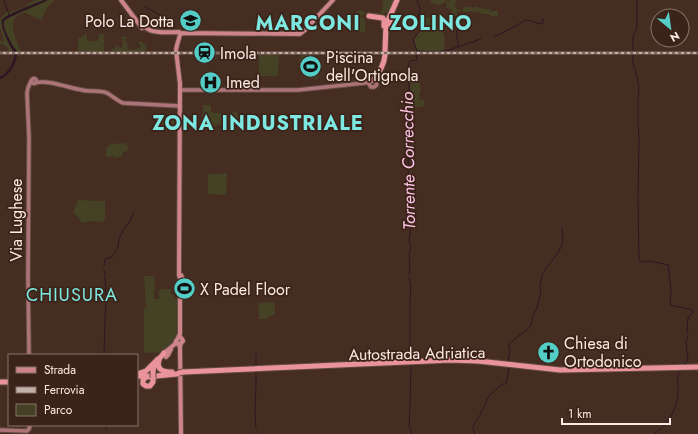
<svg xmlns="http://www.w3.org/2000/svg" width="698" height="434" viewBox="0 0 698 434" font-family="Jost,sans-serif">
	<rect width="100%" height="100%" fill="#462d22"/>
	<path fill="#454124" d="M36,0H44L9,15L1,23C4,33 8,43 14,52H9L8,48L0,43V40L4,42L0,27V19L7,11L10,12L25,7L27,4Z
		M48,0H55L49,5L41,20L25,13C4,17 16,39 21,52H17C13,47 1,26 4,21C7,17 41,4 48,0Z
		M383,0H394L390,10L387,13L368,15L365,14C362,16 359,17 356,15V12L360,10L362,11L365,13H380L382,10Z
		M431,0H446L449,2L450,0H456L455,7L458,10H461V12L457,11V16H451L452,9L446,8L447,3L444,2L443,4L436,5L435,4L431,3Z
		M463,7H472V8H473V7H478L479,8L490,9V12H492V11H498V16H490V14H482L480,12H473L472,11H470V12H462Z
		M358,17H362L365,19V31L364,33L349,29L352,20Z
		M420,17L444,18V25H441L442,33L444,34L445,52L417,51L414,40L420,30H422V25Z
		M87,33V41H98L99,34H104V52L78,51V39Z
		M123,36L127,38L125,41L127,42V44L128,46L127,48L130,50H133L134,49L136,50L137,48L140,49L141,46L138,43L140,41L146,45V51L122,52L110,51L113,48L114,49L116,47L114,44L118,46V47L121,48L122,47L123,39H120Z
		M259,55H279L278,76H259Z
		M301,55H314V62H320L318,79H314L315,69H312L308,72L298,61L301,58Z
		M419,79L421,92H419L420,100L424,99L425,106L407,109V106L410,97L409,93L411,92L410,80Z
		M203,105H211V112L215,113H229V116V113L237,112V116H244V118L246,120L245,121L229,120L228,125H219L218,124L216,126L202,125Z
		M162,116H166L167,119V117H175V122L179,123V127H169L168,130H159V128H156V119H162Z
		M114,143V144L127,143L128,151L123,152L122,157L114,158V156L106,157V147H109V144Z
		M224,173H227V175L226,195L204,194L208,193V174H223Z
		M78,200L105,201V219L102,222L88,221L86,223L81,222L77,216L73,212Z
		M144,276H154L155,290H154V299H159V290L160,289H171V294L174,295V299H179V327L177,334L178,335L175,342L172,344L173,343H172L162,352L148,353L144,352V308H146Z
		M273,302L275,303V314L271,316H269L268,319H259L258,303Z
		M376,352V361L354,362L353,353Z"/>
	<path fill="#2e1524" d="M44,0H48C41,4 7,17 4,21C1,26 13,47 17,52H14C10,47 0,27 2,20C4,15 37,3 44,0Z"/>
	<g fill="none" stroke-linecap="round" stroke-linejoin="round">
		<path stroke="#2e1524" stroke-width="1" d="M4,0L9,15
			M145,7L164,17
			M166,18L172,21
			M457,25V39
			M494,37L516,26L525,20L532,21L536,23L542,24L544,18
			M458,40V47
			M633,50V37L637,27V0
			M417,51L439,52C443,50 445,51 449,50C459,46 470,43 481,39
			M417,51L413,40L420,30V24L418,17L420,9L417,0
			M633,55V63L637,76L639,87
			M181,67V64
			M408,70L409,63L410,61L417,60L416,54
			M408,71C408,80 410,89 409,98C408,102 405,104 406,108C407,112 411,116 412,120L406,123L405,126L409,132L408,138L409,141L408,170L411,193L409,216L411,225L410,234L409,240L411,247L409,255L410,266L409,274
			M181,73V78
			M638,121V100L639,89
			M638,123L639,139
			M638,198L639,140
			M638,199L639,260L641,262L650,261L668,265L671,291
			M181,239V243
			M104,265L105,259L112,257L118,247L119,239L123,230L130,221L134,212
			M104,270L105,275
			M542,275C547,264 561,253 563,241C563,236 562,232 562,227
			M105,277L106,303L105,318
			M409,277L411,285L410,302V350
			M671,293L670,305L684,308
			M686,309H691L693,312L688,318L687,329L688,334
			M533,320L532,318L537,308L539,299L541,293L540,287L542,276
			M509,349V344L511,342L530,327L532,321
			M410,350V360
			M104,355L105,319
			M508,362L510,350
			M684,366L686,362L688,360L686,341L688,336
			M256,367V354
			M256,373V382
			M473,427C475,424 476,420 479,417L489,396L502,384H506L509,368
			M256,428L255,414L256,383
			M410,428L409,426L410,409L411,366
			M106,429V425
			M473,429L475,434
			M411,430V434
			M256,433V434
			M654,434C668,425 678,408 678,391C679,382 675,378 681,370"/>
		<path stroke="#2e1524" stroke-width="2.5" d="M0,78C9,74 18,60 15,50"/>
		<defs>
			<path id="secondary" d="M31.5 81a2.5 2.5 0 1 1 5 0a2.5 2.5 0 1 1-5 0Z
				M35,83C47,79 69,88 82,90C90,92 100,90 107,93C113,96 117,101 123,103L180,106
				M180,90H205
				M208,90H298L364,83L370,82L372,80L376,81C377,84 377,86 374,87H371L369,84L370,82
				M29,355L28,277L29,138L27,93L28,88L31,81
				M0,430L27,431L29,429L30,425"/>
			<path id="primary" d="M121,0L142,28
				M146,28C154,34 169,32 179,32L181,33
				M180,35L181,33L300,34L305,30L333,0
				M179,275L180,84L176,50L177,45L180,35
				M178,338L180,334V278L182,277L181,275H179L180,278
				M179,344L181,343L183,341L182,339L180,337L178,338L176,341L180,347
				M164,353L175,344L176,341
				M166,357L168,355L171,349
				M181,434L180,347L181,343"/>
			<path id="highway" d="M369,16L383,18L384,20V26
				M389,24L390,21L395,17
				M385,51L386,25L397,0
				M373,80C380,72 384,65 385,55
				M159,360C156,370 163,372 172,372
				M153,371L154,365L164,353
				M183,372L451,360L478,361L560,370L698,367
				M137,374L146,371L158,359
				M137,376H148
				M153,378V382L150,386H146L143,384V380L146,377L177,374
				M0,382H9"/>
		</defs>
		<use href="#secondary" stroke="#634b41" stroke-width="5.5"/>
		<use href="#primary" stroke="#634b41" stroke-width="6"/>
		<use href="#highway" stroke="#634b41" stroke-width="7"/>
		<use href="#secondary" stroke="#ac7378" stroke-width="3.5"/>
		<use href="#primary" stroke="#cd848b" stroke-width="4"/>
		<use href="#highway" stroke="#eb939b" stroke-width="5"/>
		<defs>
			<path id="rail" d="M0,53H698"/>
		</defs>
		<use href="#rail" stroke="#c3b0a8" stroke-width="2.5"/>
		<use href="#rail" stroke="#3b2319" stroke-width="1" stroke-dasharray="3" stroke-linecap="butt"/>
		<defs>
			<path id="highway-bridge" d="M153,371V378
				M179,373L183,372"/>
		</defs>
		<use href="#highway-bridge" stroke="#634b41" stroke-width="7" stroke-linecap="butt"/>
		<use href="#highway-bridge" stroke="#eb939b" stroke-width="5"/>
	</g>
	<defs>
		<symbol id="university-disc" viewBox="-11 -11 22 22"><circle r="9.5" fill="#54cdc7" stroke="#3b2319"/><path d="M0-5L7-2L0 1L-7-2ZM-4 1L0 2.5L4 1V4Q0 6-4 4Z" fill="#111"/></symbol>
		<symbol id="station-disc" viewBox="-11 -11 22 22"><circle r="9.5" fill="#54cdc7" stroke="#3b2319"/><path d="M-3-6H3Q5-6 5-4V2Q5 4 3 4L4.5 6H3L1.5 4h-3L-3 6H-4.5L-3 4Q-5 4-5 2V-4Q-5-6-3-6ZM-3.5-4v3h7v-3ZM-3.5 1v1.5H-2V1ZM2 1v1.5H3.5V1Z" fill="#111"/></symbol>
		<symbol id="stadium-disc" viewBox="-11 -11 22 22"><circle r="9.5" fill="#54cdc7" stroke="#3b2319"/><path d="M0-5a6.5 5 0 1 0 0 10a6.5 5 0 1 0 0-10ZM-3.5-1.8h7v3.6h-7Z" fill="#111"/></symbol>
		<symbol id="hospital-disc" viewBox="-11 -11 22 22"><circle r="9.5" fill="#54cdc7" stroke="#3b2319"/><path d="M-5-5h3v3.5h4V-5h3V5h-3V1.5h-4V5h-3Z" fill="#111"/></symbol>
		<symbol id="church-disc" viewBox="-11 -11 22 22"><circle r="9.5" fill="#54cdc7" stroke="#3b2319"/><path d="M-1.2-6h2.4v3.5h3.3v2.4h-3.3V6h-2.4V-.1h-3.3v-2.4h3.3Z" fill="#111"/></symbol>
	</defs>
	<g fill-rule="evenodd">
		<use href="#university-disc" x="178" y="8" width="25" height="25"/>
		<use href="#station-disc" x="192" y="40" width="25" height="25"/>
		<use href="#stadium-disc" x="298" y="54" width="25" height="25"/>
		<use href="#hospital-disc" x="198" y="70" width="25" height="25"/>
		<use href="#stadium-disc" x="172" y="276" width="25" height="25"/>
		<use href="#church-disc" x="536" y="340" width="25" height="25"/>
	</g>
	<g text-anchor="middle" stroke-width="3.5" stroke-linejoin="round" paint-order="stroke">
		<g font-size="16" fill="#fcebe4" stroke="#3b2319" text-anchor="start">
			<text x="174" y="27" text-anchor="end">Polo La Dotta</text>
			<text x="220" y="59">Imola</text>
			<text x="326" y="63">Piscina<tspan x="326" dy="18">dell'Ortignola</tspan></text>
			<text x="226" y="88">Imed</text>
			<text x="200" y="295">X Padel Floor</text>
			<text x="564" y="349">Chiesa di<tspan x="564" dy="18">Ortodonico</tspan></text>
		</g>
		<g font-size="16" fill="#fcebe4" stroke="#3b2319">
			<text transform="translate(16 220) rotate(-90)" y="6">Via Lughese</text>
			<text transform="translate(417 353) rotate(-1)" y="6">Autostrada Adriatica</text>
		</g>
		<g font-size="17" font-style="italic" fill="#fec4e5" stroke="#3b2319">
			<text transform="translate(408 161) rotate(-91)" y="6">Torrente Correcchio</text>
		</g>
		<g font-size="18" letter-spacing="1" fill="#7ce8e1" stroke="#3b2319">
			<text x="72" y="301">CHIUSURA</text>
		</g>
		<g font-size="20" font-weight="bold" letter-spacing="1" fill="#7ce8e1" stroke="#3b2319">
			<text x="308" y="30">MARCONI</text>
			<text x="431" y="30">ZOLINO</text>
			<text x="258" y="130">ZONA INDUSTRIALE</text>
		</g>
	</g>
	<rect x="8" y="354" width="130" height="72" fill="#3b2319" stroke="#88736a"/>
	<rect x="16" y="367" width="20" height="6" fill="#cd848b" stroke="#88736a"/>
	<text x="44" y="374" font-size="12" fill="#fcebe4">Strada</text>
	<rect x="16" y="387" width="20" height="6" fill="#c3b0a8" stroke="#88736a"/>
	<text x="44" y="394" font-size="12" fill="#fcebe4">Ferrovia</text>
	<rect x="16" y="404" width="20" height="12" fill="#454124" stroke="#88736a"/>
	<text x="44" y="414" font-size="12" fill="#fcebe4">Parco</text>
	<g transform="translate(670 28) rotate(151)"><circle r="19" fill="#3b2319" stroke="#88736a"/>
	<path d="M0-3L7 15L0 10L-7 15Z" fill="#54cdc7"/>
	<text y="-6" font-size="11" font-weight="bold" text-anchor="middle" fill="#fcebe4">N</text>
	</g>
	<path d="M562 418v6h108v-6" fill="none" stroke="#fcebe4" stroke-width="2"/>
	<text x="568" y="418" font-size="12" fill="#fcebe4" stroke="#3b2319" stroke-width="3" paint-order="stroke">1 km</text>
</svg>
